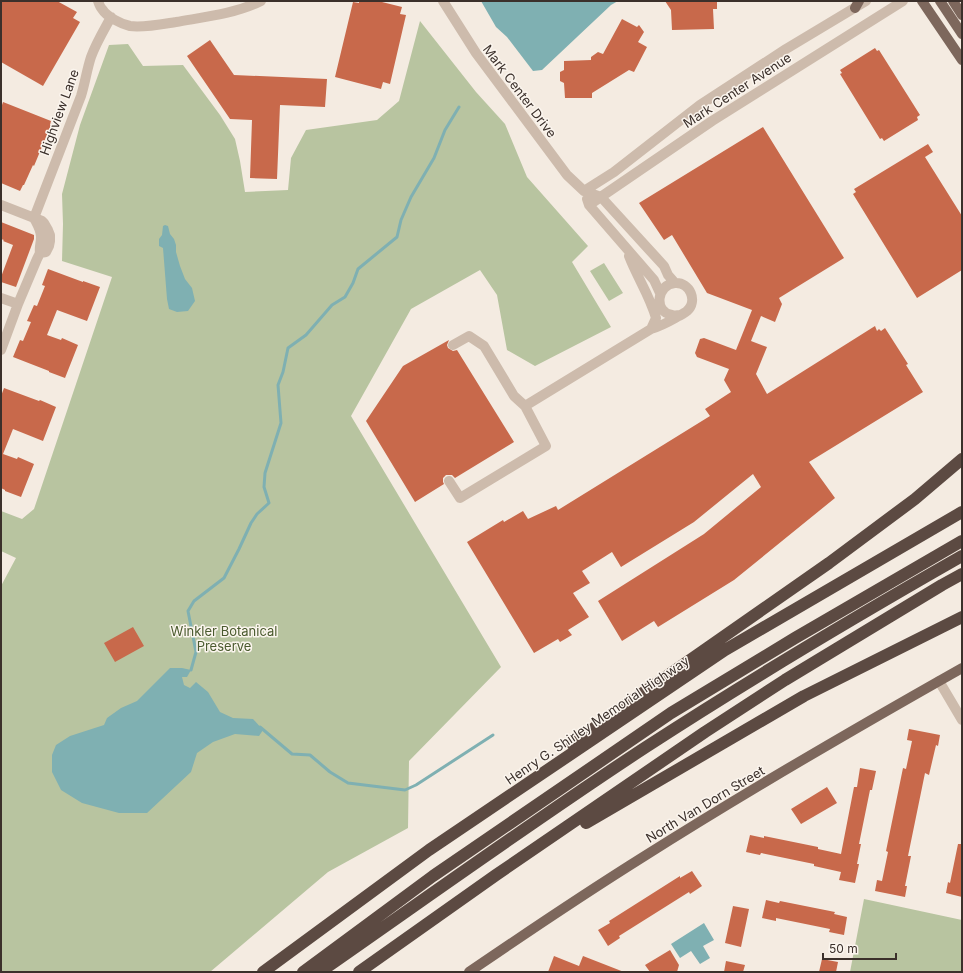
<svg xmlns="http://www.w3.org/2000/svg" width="963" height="973" viewBox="0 0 963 973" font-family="Inter,sans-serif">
	<rect width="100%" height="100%" fill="#f4ebe1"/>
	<path fill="#b8c4a0" d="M420,21L476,92L505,124L527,177L588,246L572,262L611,327L535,366L507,350L497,295L480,270L411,309L351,416L501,667L409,761L408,828L328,872L210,972H1V586L16,558L1,551V511L22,519L34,509L112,277L62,261L63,224L62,194L80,125L109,45L128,44L143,66L183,65L220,115L235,139L240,161L245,192L288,190L291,158L306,130L377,120L399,101Z
		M604,263L623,293L609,301L590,271Z
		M864,899L962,920V972H850Z"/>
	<path fill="#7fb0b2" d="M481,1H618L611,5L542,70L533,71L507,37L496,27Z
		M165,225L168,226L170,234L174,239L176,245V252L180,266L185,279L192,288L195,301L188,311L177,312L169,309L167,299L163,248L159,246V239L162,235L163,226Z
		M170,668H182L191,670L187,677H182L184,685L190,688L196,682L208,692L220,712L233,718L253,719L263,730L259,736L235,734L213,742L197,753L191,772L147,813H119L82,803L61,790L52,772V755L56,745L70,736L104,725L107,718L121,708L137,701Z
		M704,923L714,940L703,946L710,958L700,964L691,951L680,958L671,944Z"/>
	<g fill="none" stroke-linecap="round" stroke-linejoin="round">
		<path stroke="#7fb0b2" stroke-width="3" d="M191,670L196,652L188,611L194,601L224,578L239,549L251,523L257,514L269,503L264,487L265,473L281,423L278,385L283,372L288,348L306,335L332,305L345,297L353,283L358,269L397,237L401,220L411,197L434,158L445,130L459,107
			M260,727L292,754L310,755L330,772L348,783L405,790L416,785L493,735"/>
	</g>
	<path fill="#c8694b" d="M1,1H57L77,12L73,18L80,22L43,86L1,62Z
		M359,1H378L402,7L400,14L406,15L390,84L383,82L381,89L335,77L353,2L359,3Z
		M665,1H717V9H713L714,29L672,30L671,10Z
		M622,19L637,27L639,25L644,32L638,42L647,47L634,72L629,70L592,93V98H565L564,83L560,81V72L564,70V61L591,60V57L598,52L603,54Z
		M210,40L234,75L327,79L325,107L280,105L277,179L250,178L252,120L230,119L187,56Z
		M875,48L877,51L879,50L920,115L917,117L918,120L884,141L882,138L880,139L840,74L842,73L840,70Z
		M3,102L51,121L50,125H51L34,166L33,165L24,185H23L20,191L1,183V108Z
		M763,127L844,258L779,298L782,304L775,322L761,316L751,341L767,347L756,374L767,394L875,326L877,331L879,329L881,331L885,328L908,364L906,365L923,392L809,462L835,498L734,580L658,627L654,621L622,641L598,601L704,534L761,487L753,474L694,522L621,567L612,552L582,571L590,583L573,593L589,617L568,630L572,635L560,642L558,639L534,653L467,542L503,520L504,522L523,511L528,519L556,506L558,510L710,416L705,409L731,392L724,380L729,369L697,357L695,353L700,339L704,338L736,350L752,310L707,293L672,235L664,240L639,203Z
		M928,144L933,152L925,157L962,216V270L917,298L853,194L856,192L854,189Z
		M1,222L34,235V239L16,287L1,282V277L13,245L3,241L4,240L1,239Z
		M48,269L83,282V281L100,287L87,321L57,310L47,335L61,340L62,338L78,345L65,378L49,372V371L13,357L20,340L23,341L31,322L27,321L34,305L37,306L45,286L42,285Z
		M449,340L447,345L448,348L453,351L457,350L514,442L455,478L452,475H446L443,478V482L444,484L415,502L366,421L403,366Z
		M4,388L39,401L40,400L56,407L43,441L13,429L3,454L17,459L18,457L34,464L21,497L5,491V490L1,488V396Z
		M133,627L144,646L115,662L104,643Z
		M909,729L940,735L938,746L936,745L929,775L925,773L908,856H911L905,886H907L905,897L875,891L877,880L882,881L888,852L886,851L903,768L906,769L912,741L907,740Z
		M860,768L876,771L872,790H870L859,844H861L857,864H859L855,883L839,880L841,872L814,866V864L761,853L760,855L746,852L750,835L764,838V836L818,847V849L841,854L854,787H857Z
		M827,787L837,803L801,824L791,809Z
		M958,844H962V897L946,893L948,882L950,883Z
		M692,871L702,886L690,894L689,892L619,936L620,938L608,946L598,930L610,923L609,921L680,876V878Z
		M766,900L779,903L780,901L835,912L834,914L847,917L844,935L829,932L830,929L776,918V921L762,918Z
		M733,906L749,909L741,947L725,943Z
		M670,950L679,965L677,972H650L645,965Z
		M554,956L579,966L583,956L624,972H548Z
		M822,959L838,962L836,972H819Z
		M726,961L745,965L743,972H724Z"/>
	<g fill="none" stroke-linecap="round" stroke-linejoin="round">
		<path stroke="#cdbbac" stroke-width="10" d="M98,1C99,4 100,7 102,9C107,17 121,24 130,26C143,28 163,24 176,22C204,17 235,14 261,1
			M443,1L476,53L567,175L584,191L601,197L664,266L668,275L675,283
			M584,191L614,172L700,105L786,49L866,1
			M587,199L589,205L654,280L660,293
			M1,205L42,221L44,223L48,230L50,235V241L49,246L46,252L40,253L37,259L18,304L1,350
			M589,205L712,121L903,1
			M34,218L81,96C85,83 87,69 91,57C96,43 104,30 111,17
			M34,218C37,224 41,230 41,237C41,243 39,247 40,253
			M629,256C637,277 650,296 656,318L651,329
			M1,298L18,304
			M453,345L469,336L484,346L514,396L525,406
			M449,481L460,498L546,446L525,406L651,329C662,326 670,321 679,316C682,314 685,313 687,311C698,301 690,282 675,283C657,284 653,312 672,315C674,316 678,315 681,315
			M939,681L962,720"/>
		<path stroke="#7d675c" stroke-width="10" d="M922,1L962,60
			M940,1L962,34
			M953,1L962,15
			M855,8L859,1
			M469,972C526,933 584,894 643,857C747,791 854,729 962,668"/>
		<path stroke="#5c4a42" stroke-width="12" d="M572,744L624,706L829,563L915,499L962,459
			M586,823L804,696L962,617
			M263,972L429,850L725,650L962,512
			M303,972L433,876L671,713L795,638L962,541
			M320,972C429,896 536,819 646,747C749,680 855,617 962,556
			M359,972L496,875L705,732L785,680L942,585L962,574"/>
	</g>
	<g text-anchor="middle" stroke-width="3" stroke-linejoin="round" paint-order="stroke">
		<g font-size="13" fill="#3b302b" stroke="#fbf5ee">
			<text transform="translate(737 90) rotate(-33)" y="5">Mark Center Avenue</text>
			<text transform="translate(520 91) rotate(53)" y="5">Mark Center Drive</text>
			<text transform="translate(59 112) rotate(-70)" y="5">Highview Lane</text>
			<text transform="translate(597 720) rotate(-34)" y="5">Henry G. Shirley Memorial Highway</text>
			<text transform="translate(705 804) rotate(-31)" y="5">North Van Dorn Street</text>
		</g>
		<g font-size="13" fill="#4a5a2e" stroke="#fbf5ee">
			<text x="224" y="636">Winkler Botanical<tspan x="224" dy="15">Preserve</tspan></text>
		</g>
	</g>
	<rect width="963" height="973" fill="none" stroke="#3b302b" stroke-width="4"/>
	<path d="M823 953v6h73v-6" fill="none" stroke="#3b302b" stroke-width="2"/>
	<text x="829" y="953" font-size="12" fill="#3b302b" stroke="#fbf5ee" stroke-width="3" paint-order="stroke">50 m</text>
</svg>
